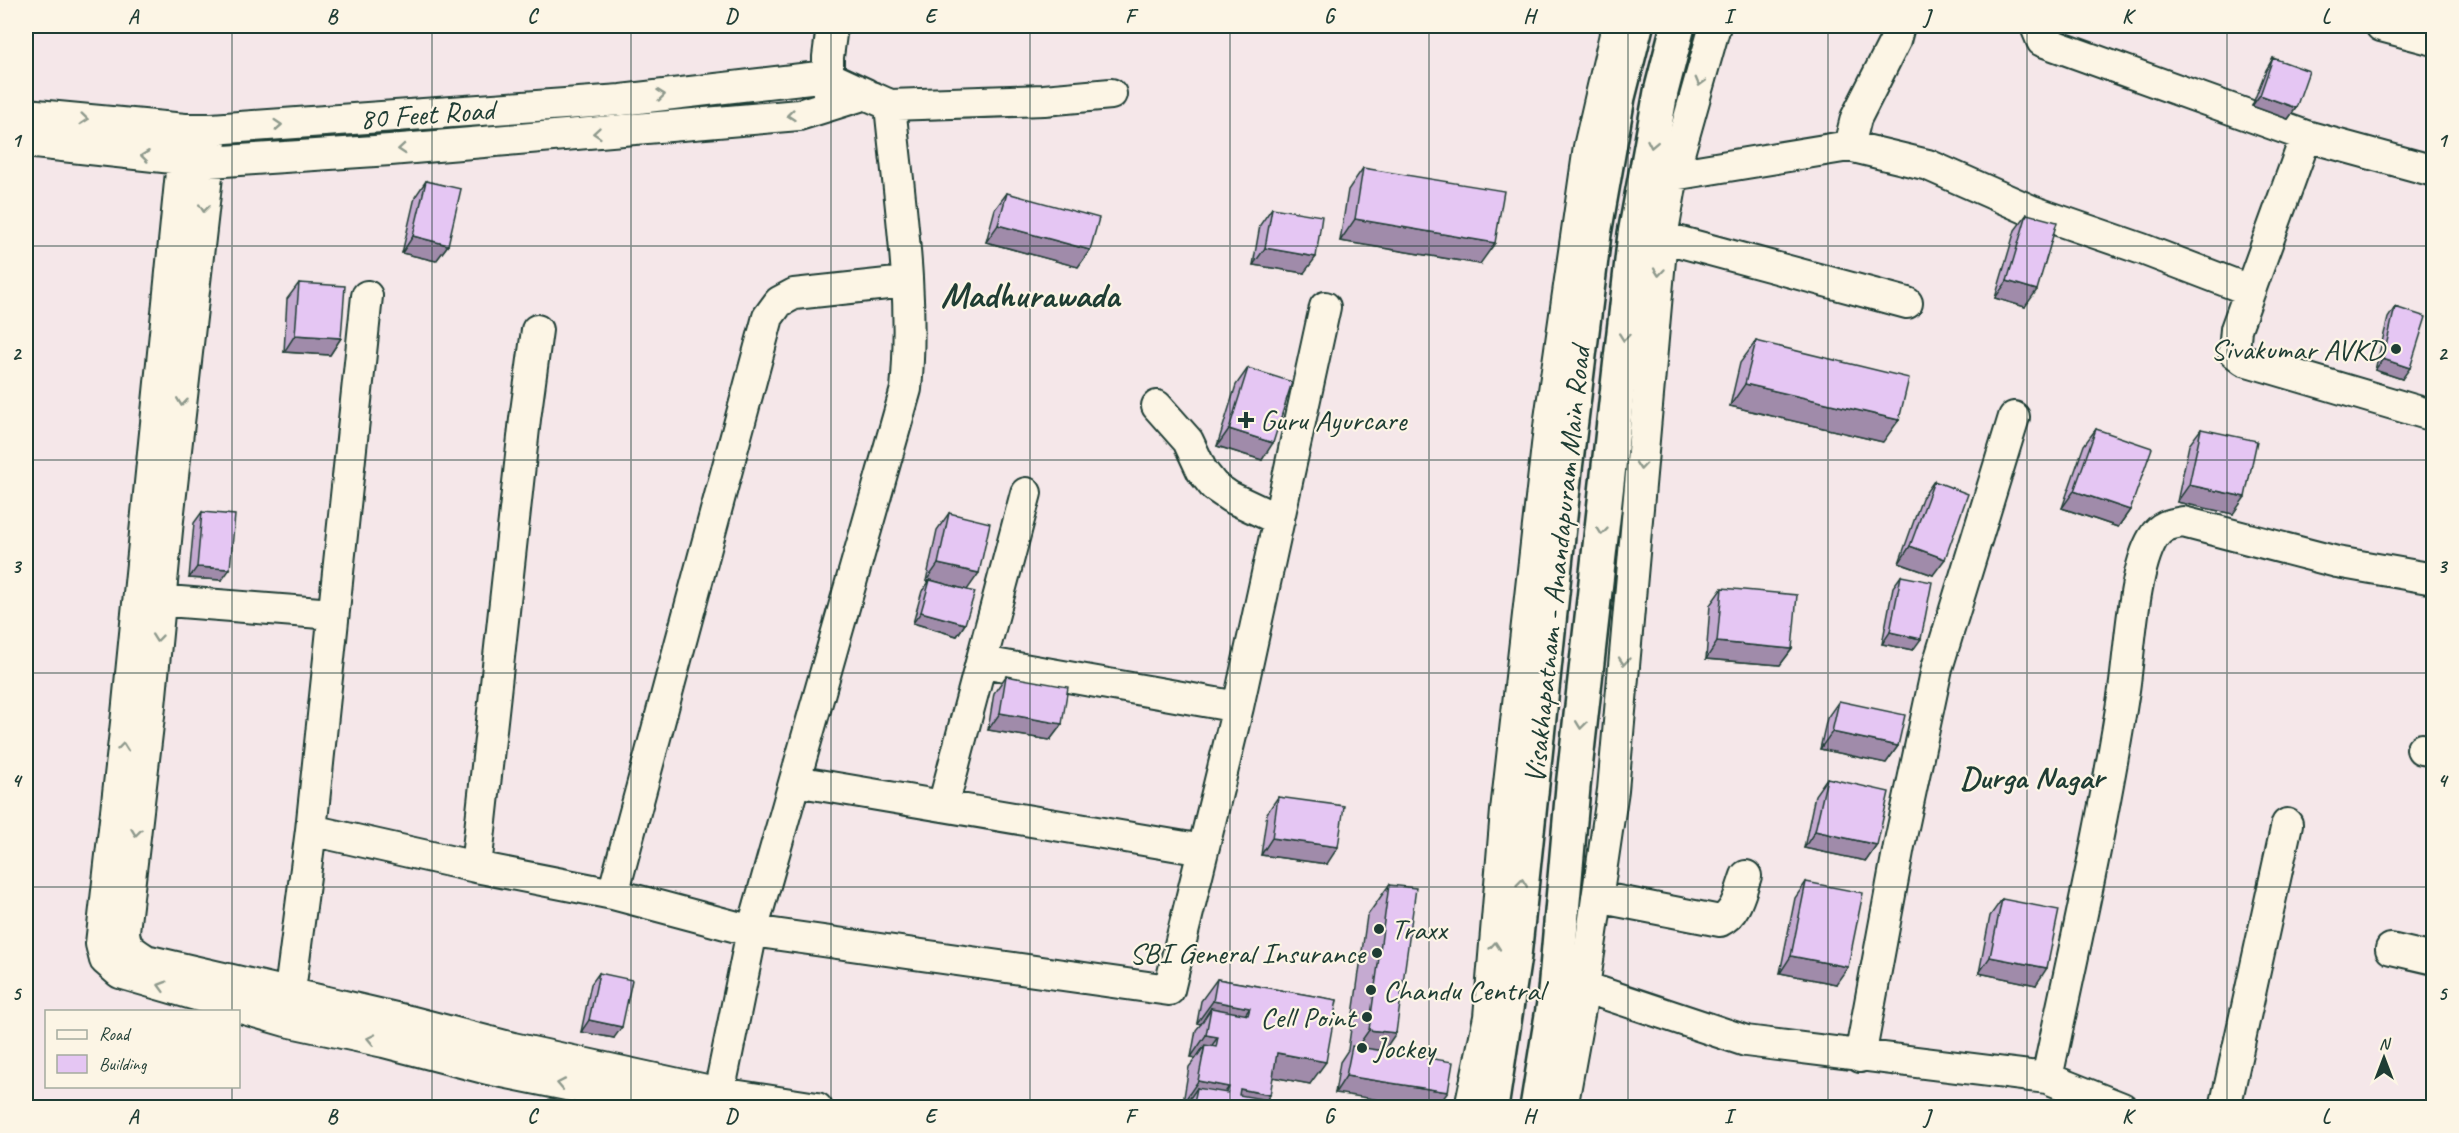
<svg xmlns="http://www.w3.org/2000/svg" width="2459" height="1133" viewBox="0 0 2459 1133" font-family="Caveat,sans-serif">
	<rect width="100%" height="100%" fill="#f5e7e9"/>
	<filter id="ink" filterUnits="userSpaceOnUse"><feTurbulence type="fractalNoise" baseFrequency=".0167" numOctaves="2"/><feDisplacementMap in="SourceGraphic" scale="12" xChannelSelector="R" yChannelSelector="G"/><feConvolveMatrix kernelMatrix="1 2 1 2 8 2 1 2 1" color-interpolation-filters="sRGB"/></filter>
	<g filter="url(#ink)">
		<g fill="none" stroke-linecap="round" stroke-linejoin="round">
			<defs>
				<path id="minor" d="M2038,26L2037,29L2042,41L2306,136
					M2381,26L2434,40
					M828,97V57L832,26
					M872,97L890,105L1044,100L1111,94
					M890,105C899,198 915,295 906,389L752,931L1169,990L1238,707L1325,307
					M26,114L185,129H212L621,100L827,76L866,94L799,115L390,150L209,162L26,142
					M211,141L168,520L149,716L124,931C125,948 132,951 146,960L409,1021L513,1048L720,1093L817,1108
					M184,142L127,714L101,944L105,960L120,973L286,1021L384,1042L488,1069L680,1108
					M1849,146L1856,118L1895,41L1899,26
					M2434,171L2306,136L2236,329L2234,352L2244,360L2434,416
					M1673,175L1849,146L1928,165L2032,211L2142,249L2249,290
					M1662,237L1907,303
					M367,296L311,830L476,867L613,894
					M1157,406L1188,441L1202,471L1214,486L1230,497L1279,520
					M142,599L333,614
					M983,662L1238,707
					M2422,749L2434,751
					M795,781L1203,850
					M943,806L1026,493
					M476,867L525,419L537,330
					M1597,897L1720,921C1737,913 1740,892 1746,876
					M2391,949L2434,959
					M1584,987L1746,1041L2047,1078L2122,1108
					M287,1014L311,830
					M1860,1057L1899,846L1937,668L2014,417
					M2047,1078C2074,949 2104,820 2124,690C2130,650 2133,571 2153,538C2160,526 2170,524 2183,522L2337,562L2434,579
					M716,1108L752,931L613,894L768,317L779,302L794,294L906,282
					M1470,1108L1489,1017L1506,811L1550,419L1589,147L1617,26
					M1562,1108L1584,987L1613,790L1662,237L1673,175L1715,26
					M2225,1108L2287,824"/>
				<path id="major" d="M1491,1108L1514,956L1565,469L1594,234L1618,97L1636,26
					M1537,1108L1554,1003L1573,787L1635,234L1661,92L1678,26"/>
			</defs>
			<use href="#minor" stroke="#1f3d34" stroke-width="34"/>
			<use href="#major" stroke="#1f3d34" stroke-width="38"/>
			<use href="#minor" stroke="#fcf5e5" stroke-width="30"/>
			<use href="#major" stroke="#fcf5e5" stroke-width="33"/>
		</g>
		<path fill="#c5aad1" stroke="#1f3d34" stroke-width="1.5" d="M2273,58L2296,108L2288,119L2252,106L2266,70Z
			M1363,168L1480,264L1340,241L1348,190Z
			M426,181L448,245L436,261L402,253L415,197Z
			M1007,193L1090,250L1078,267L986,242L995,209Z
			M1272,208L1304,273L1253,265L1260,225Z
			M2027,214L2025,307L1995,298L2015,230Z
			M299,283L341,338L330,355L284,352L287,299Z
			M2395,307L2402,379L2375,370L2388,318Z
			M1756,341L1883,442L1730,406L1740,363Z
			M1248,368L1262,460L1217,446L1236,385Z
			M2096,429L2130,510L2118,527L2062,508L2084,445Z
			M2201,429L2233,514L2177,502L2189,445Z
			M1934,481L1933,575L1899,563L1922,498Z
			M202,512L222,580L189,578L194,523Z
			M949,513L967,590L965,624L957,636L913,623L922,591L929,582L926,581L937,530Z
			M1901,576L1913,650L1882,644L1893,587Z
			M1722,588L1792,649L1780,665L1706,659L1710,605Z
			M1006,676L1062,724L1050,740L988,730L994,693Z
			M1839,701L1898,746L1886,763L1820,749L1827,718Z
			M1827,778L1877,845L1866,861L1804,848L1815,795Z
			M1278,797L1327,864L1261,855L1267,813Z
			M1806,882L1836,984L1780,973L1795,898Z
			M1389,885L1396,1033L1335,1093L1340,1062L1348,1050L1367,916Z
			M2002,899L2036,985L1979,973L1990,916Z
			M599,973L614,1038L581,1032L591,984Z
			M1217,979L1337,1000L1310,1084L1273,1077L1266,1100L1267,1107H1183L1186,1104L1183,1103L1189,1067L1196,1058L1191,1057L1196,1030L1201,1024L1197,1023L1201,1001Z"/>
		<path fill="#a08baa" stroke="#1f3d34" stroke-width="1.5" d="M2260,95L2296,108L2288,119L2252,106Z
			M1355,219L1495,243L1480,264L1340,241Z
			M998,225L1090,250L1078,267L986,242Z
			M413,236L448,245L436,261L402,253Z
			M1265,248L1316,257L1304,273L1253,265Z
			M2007,281L2037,290L2025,307L1995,298Z
			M295,335L341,338L330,355L284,352Z
			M2383,359L2410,368L2402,379L2375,370Z
			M1745,384L1899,420L1883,442L1730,406Z
			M1229,429L1273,443L1262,460L1217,446Z
			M2189,485L2245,497L2233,514L2177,502Z
			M2074,491L2130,510L2118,527L2062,508Z
			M1910,546L1945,559L1933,575L1899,563Z
			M938,564L979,573L967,590L930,580L929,582L926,581Z
			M197,567L230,569L222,580L189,578Z
			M921,612L965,624L957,636L913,623Z
			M1890,632L1921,639L1913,650L1882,644Z
			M1717,642L1792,649L1780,665L1706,659Z
			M1000,713L1062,724L1050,740L988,730Z
			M1832,732L1898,746L1886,763L1820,749Z
			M1815,831L1877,845L1866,861L1804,848Z
			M1272,838L1338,847L1327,864L1261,855Z
			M1791,956L1848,967L1836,984L1780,973Z
			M1990,957L2047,968L2036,985L1979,973Z
			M1213,1001L1250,1008L1234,1030L1211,1008L1201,1024L1197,1023Z
			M589,1020L622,1027L614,1038L581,1032Z
			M1369,1030L1396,1033L1374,1065L1350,1057Z
			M1206,1035L1218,1037L1202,1059L1205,1045L1196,1058L1191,1057Z
			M1277,1053L1326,1062L1310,1084L1262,1075Z
			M1346,1076L1448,1092L1437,1107H1426L1335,1093Z
			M1198,1081L1229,1087L1214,1107L1197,1088L1186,1104L1183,1103Z
			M1240,1089L1270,1095L1261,1107H1228Z"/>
		<path fill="#e5c6f3" stroke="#1f3d34" stroke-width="1.5" d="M2273,58L2309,71L2296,108L2260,95Z
			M1363,168L1504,191L1495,243L1355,219Z
			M426,181L461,189L448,245L413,236Z
			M1007,193L1099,218L1090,250L998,225Z
			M1272,208L1322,216L1316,257L1265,248Z
			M2027,214L2057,222L2037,290L2007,281Z
			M299,283L345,286L341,338L295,335Z
			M2395,307L2426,317L2410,368L2383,359Z
			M1756,341L1909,378L1899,420L1745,384Z
			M1248,368L1292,382L1273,443L1229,429Z
			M2096,429L2152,448L2130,510L2074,491Z
			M2201,429L2257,441L2245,497L2189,485Z
			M1934,481L1968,494L1945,559L1910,546Z
			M202,512L235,515L230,569L197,567Z
			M949,513L990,523L979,573L938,564Z
			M1901,576L1932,582L1921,639L1890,632Z
			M930,580L975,592L965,624L921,612Z
			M1722,588L1797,595L1792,649L1717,642Z
			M1006,676L1068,687L1062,724L1000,713Z
			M1839,701L1905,715L1898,746L1832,732Z
			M1827,778L1889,792L1877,845L1815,831Z
			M1278,797L1344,806L1338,847L1272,838Z
			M1806,882L1863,893L1848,967L1791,956Z
			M1389,885L1416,888L1396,1033L1369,1030Z
			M2002,899L2059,910L2047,968L1990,957Z
			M599,973L632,980L622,1027L589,1020Z
			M1217,979L1337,1000L1326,1062L1277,1053L1270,1095L1240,1089L1239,1095L1268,1100L1267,1107H1193L1197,1088L1227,1093L1229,1087L1198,1081L1205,1045L1216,1047L1218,1037L1206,1035L1211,1008L1248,1015L1250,1008L1213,1001Z
			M1352,1046L1453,1062L1448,1092L1346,1076Z"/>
		<defs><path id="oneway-chevron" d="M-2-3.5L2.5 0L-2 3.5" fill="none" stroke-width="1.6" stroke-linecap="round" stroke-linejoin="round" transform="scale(1.5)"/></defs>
		<g stroke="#8e998c">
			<use href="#oneway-chevron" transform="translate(1700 82) rotate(105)"/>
			<use href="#oneway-chevron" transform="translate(661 95) rotate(-6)"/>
			<use href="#oneway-chevron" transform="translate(791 115) rotate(174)"/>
			<use href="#oneway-chevron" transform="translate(84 119) rotate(6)"/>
			<use href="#oneway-chevron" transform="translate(278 125) rotate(-4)"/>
			<use href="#oneway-chevron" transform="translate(597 133) rotate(175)"/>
			<use href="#oneway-chevron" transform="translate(1652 144) rotate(101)"/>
			<use href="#oneway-chevron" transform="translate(402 149) rotate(175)"/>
			<use href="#oneway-chevron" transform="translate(145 156) rotate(-173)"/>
			<use href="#oneway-chevron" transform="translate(204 208) rotate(96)"/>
			<use href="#oneway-chevron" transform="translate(1659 272) rotate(95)"/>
			<use href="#oneway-chevron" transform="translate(1624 337) rotate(96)"/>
			<use href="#oneway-chevron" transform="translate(182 402) rotate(97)"/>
			<use href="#oneway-chevron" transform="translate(1641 466) rotate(95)"/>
			<use href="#oneway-chevron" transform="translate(1602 531) rotate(96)"/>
			<use href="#oneway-chevron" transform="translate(157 638) rotate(96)"/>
			<use href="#oneway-chevron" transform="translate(1624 661) rotate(95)"/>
			<use href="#oneway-chevron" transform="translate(1581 725) rotate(97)"/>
			<use href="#oneway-chevron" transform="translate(123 747) rotate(-84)"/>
			<use href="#oneway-chevron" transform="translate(136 832) rotate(97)"/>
			<use href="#oneway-chevron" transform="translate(1522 883) rotate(-84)"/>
			<use href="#oneway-chevron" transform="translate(1495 946) rotate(-85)"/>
			<use href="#oneway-chevron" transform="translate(162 986) rotate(-164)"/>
			<use href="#oneway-chevron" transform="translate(371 1039) rotate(-168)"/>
			<use href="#oneway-chevron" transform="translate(561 1084) rotate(-169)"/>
		</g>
	</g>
	<path fill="none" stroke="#1f3d34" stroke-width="1.5" stroke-opacity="0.55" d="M232,26V1012M432,26V1108M631,26V1108M831,26V1108M1030,26V1108M1230,26V1108M1429,26V1108M1628,26V1108M1828,26V1108M2027,26V1108M2227,26V1108M26,246H2434M26,460H2434M26,673H2434M26,887H2434M232,1086V1108"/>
	<g fill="#1f3d34" stroke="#fcf5e5" stroke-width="2">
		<circle cx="2396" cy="349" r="6"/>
		<path d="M1243 411h6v6h6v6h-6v6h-6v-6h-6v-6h6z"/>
		<circle cx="1379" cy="929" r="6"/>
		<circle cx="1377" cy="953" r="6"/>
		<circle cx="1371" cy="990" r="6"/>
		<circle cx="1367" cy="1017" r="6"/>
		<circle cx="1362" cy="1048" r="6"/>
	</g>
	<g text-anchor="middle" stroke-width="4.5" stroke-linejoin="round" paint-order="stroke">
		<g font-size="30" fill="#1f3d34" stroke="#fcf5e5">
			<text transform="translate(427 114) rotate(-4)" y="10">80 Feet Road</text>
			<text transform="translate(1557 565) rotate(-84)" y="10">Visakhapatnam - Anandapuram Main Road</text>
		</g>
		<g font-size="30" fill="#1f3d34" stroke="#fcf5e5" text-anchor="start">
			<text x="2384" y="359" text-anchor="end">Sivakumar AVKD</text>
			<text x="1260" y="430">Guru Ayurcare</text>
			<text x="1391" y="939">Traxx</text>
			<text x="1365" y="963" text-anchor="end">SBI General Insurance</text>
			<text x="1383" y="1000">Chandu Central</text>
			<text x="1355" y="1027" text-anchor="end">Cell Point</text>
			<text x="1374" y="1058">Jockey</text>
		</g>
		<g font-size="32" font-weight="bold" fill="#1f3d34" stroke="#fcf5e5">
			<text x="2032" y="788">Durga Nagar</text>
		</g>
		<g font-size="36" font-weight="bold" fill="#1f3d34" stroke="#fcf5e5">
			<text x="1030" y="307">Madhurawada</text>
		</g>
	</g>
	<rect width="2459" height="1133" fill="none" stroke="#fcf5e5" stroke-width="66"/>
	<rect x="45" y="1010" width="195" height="78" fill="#fcf5e5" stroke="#a4ab9e" stroke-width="1.5"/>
	<rect x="57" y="1030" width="30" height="9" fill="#fcf5e5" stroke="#a4ab9e" stroke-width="1.5"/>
	<text x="99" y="1040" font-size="18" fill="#1f3d34">Road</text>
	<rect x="57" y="1055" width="30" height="18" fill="#e5c6f3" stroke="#a4ab9e" stroke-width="1.5"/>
	<text x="99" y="1070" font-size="18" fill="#1f3d34">Building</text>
	<g transform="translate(2384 1058)" stroke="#fcf5e5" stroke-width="4.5" paint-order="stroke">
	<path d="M0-4.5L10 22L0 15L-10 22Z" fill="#1f3d34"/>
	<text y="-9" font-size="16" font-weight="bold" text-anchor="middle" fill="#1f3d34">N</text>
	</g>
	<rect x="33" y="33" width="2393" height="1067" fill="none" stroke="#1f3d34" stroke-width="2"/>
	<g font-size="20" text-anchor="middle" font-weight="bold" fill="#1f3d34">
		<text x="133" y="23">A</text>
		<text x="332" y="23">B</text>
		<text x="532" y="23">C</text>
		<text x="731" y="23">D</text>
		<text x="930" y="23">E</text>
		<text x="1130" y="23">F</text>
		<text x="1329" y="23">G</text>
		<text x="1529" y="23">H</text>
		<text x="1728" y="23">I</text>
		<text x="1927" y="23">J</text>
		<text x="2127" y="23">K</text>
		<text x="2326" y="23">L</text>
		<text x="16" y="147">1</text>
		<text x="2442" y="147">1</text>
		<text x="16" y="360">2</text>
		<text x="2442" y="360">2</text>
		<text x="16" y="573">3</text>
		<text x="2442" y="573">3</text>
		<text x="16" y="787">4</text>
		<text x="2442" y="787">4</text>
		<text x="16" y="1000">5</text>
		<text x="2442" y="1000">5</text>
		<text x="133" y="1123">A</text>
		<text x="332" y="1123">B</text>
		<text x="532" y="1123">C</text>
		<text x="731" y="1123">D</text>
		<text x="930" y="1123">E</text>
		<text x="1130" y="1123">F</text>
		<text x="1329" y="1123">G</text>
		<text x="1529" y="1123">H</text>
		<text x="1728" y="1123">I</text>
		<text x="1927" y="1123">J</text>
		<text x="2127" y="1123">K</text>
		<text x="2326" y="1123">L</text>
	</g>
</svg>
